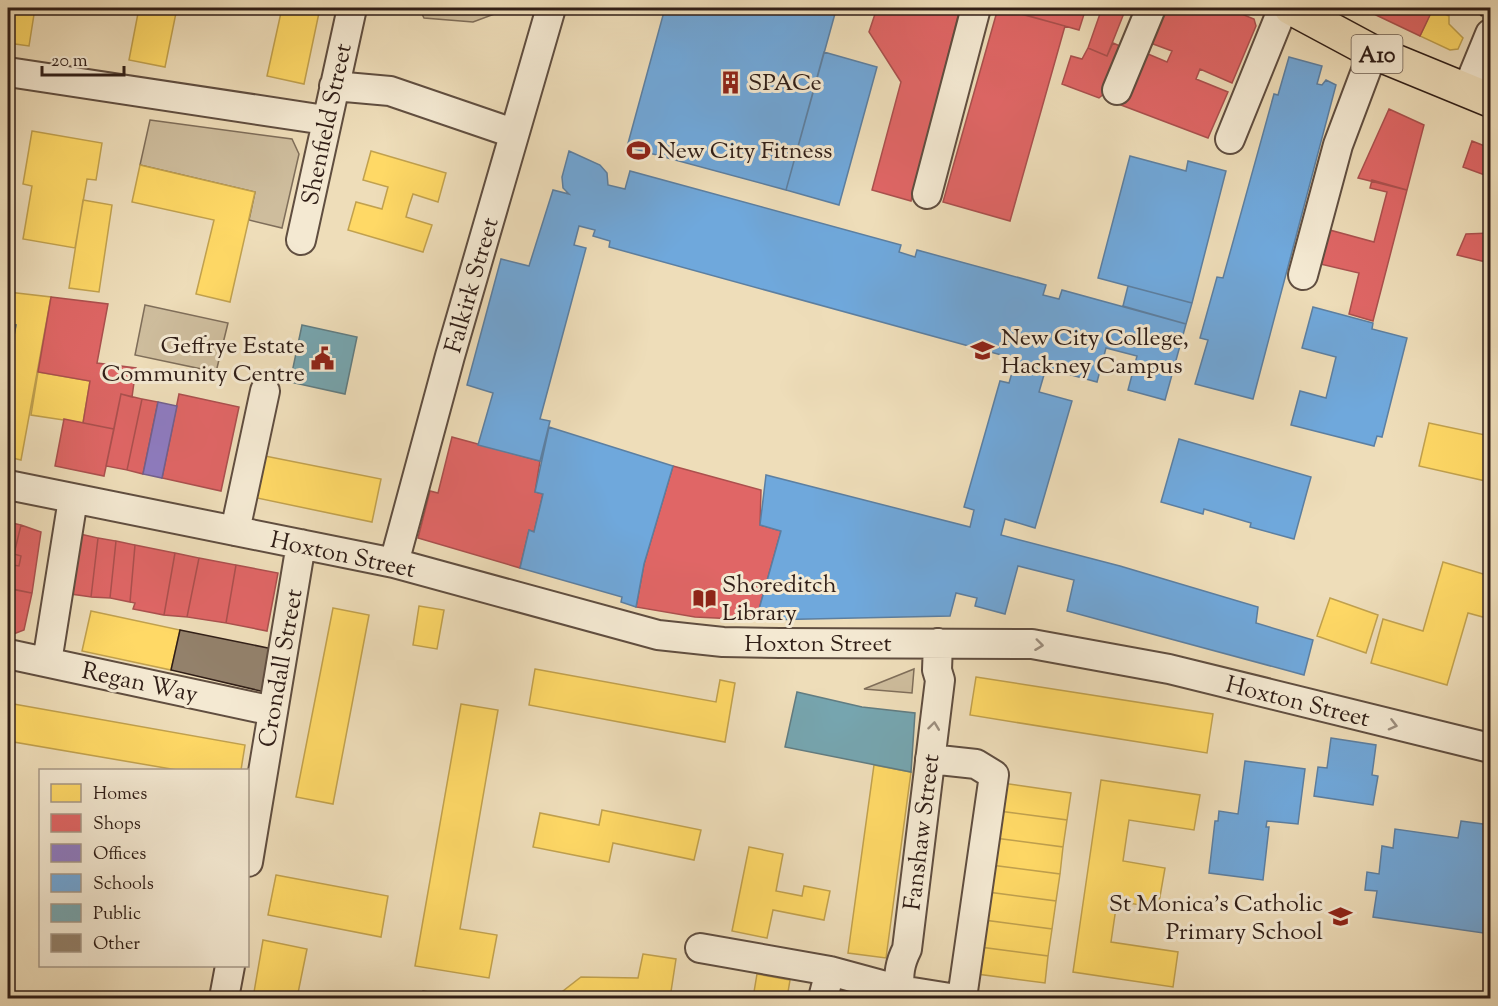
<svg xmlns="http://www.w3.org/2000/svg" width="1498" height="1006" viewBox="0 0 1498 1006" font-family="'Sorts Mill Goudy',serif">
	<rect width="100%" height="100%" fill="#eeddb9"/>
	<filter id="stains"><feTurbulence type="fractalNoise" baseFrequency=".00333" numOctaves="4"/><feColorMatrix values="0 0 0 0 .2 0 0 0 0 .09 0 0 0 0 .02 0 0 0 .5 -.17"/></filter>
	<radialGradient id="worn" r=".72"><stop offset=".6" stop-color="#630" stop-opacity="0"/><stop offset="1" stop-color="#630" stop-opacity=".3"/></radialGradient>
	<path fill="#cebd9d" stroke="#7f6e5a" stroke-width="1.5" d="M419,8H501L500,12L473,22L424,18Z
		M150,120L292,139L299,154L282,228L249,220L255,192L140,165Z
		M145,305L228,323L216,372L135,355Z
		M914,669L912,693L864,689Z
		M423,991L464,998H422Z"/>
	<path fill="#ffd966" stroke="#c1a14e" stroke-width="1.5" d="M8,8H35L29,46L8,43Z
		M139,8H177L165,67L129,60Z
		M282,8H320L304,84L267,76Z
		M1433,8L1449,16V24L1463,38L1458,49L1450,50L1420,36Z
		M32,131L102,143L96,180L87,179L75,248L23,239L32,186L23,184Z
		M371,151L446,173L438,202L413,194L409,206L406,217L432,225L423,252L348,230L356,202L382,209L388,187L363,180Z
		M140,165L255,192L230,302L196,294L214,220L132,202Z
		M83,200L112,205L99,292L69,288Z
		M8,292L51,297L21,460L8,457V368L16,325L8,324Z
		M38,372L90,381L83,423L31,415Z
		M1429,423L1490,436V482L1419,466Z
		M265,456L381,479L372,522L257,498Z
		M1443,562L1490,576V619L1468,613L1447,685L1371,663L1383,619L1423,631Z
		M1330,598L1378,615L1366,653L1317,636Z
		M419,606L444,610L437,649L413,645Z
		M333,608L369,615L333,804L296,797Z
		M91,611L180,630L171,670L82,651Z
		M535,669L716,702L720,680L735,683L725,742L529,705Z
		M976,677L1213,714L1207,753L970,715Z
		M8,703L245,745L241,770H177L8,741Z
		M461,704L498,710L460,929L497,935L489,978L415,966Z
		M874,765L911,772L886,958L848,953Z
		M1101,780L1200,795L1194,830L1129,820L1123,861L1165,868L1158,908L1117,901L1111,942L1178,952L1173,987L1073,972Z
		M1002,783L1071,793L1067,820L999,811Z
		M602,810L701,830L694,860L613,843L609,862L533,847L540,813L599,825Z
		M999,811L1067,820L1063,847L995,838Z
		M995,838L1063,847L1060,874L991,865Z
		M749,847L783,854L776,891L802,896L804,886L830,891L824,920L773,910L767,938L732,931Z
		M991,865L1060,874L1056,901L988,892Z
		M276,875L388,896L381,937L268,915Z
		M988,892L1056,901L1052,929L984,920Z
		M984,920L1052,929L1048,956L980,947Z
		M263,940L307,949L297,998H253Z
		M980,947L1048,956L1045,983L977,974Z
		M643,954L676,959L670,998H554L581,977L638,978Z
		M757,974L790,980L787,998H753Z
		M54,993L85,998H54Z"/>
	<path fill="#e06666" stroke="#ab504e" stroke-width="1.5" d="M877,8H960L911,201L872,190L901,82L869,32Z
		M998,8L1065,26L1010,221L943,202Z
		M1001,8H1086L1079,30Z
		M1102,8H1126L1107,56L1088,48Z
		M1158,8H1227L1254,19L1256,26L1232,83L1200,69L1196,79L1228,92L1208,138L1121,105L1141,51L1167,62L1172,51L1145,41Z
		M1361,8H1378L1376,15Z
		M1378,8H1429L1432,11L1420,36L1376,15Z
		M1113,43L1129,50L1112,87L1099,98L1062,84L1071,56L1082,59L1088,48L1107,56Z
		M1389,109L1424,125L1407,190L1358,178Z
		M1472,141L1490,148V177L1463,167Z
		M1372,180L1407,190L1373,321L1349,314L1359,273L1316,263L1326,229L1374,242L1387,192L1370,188Z
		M1490,233V263L1457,255L1466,234Z
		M51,297L108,304L97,363L136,368L132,397L121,394L114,429L83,423L90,381L38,372Z
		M121,394L142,399L127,470L106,466Z
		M179,394L239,407L221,491L162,478Z
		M142,399L158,402L143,474L127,470Z
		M64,419L114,429L104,476L55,466Z
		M452,437L540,461L535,492L543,494L534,532L529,530L520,568L418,538L430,491L438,493Z
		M673,466L761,490L760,525L781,531L756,620L695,617L636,607L644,564Z
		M8,522L21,525L14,554L21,556L19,566L13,565L11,571H8Z
		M21,525L41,532L32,593L10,589L13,565L19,566L21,556L14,554Z
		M80,534L98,538L91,597L71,594Z
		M98,538L116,541L110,598L91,597Z
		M116,541L135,545L130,602L110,598Z
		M135,545L175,553L164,615L133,609L135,603L130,602Z
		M175,553L199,558L187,617L164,615Z
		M199,558L236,565L226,623L187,617Z
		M236,565L278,573L267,631L226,623Z
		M8,588L32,593L24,630L11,635H8Z"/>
	<path fill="#8e7cc3" stroke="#72608f" stroke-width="1.5" d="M158,402L177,406L162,478L143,474Z"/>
	<path fill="#6fa8dc" stroke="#5c7fa1" stroke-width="1.5" d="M665,8H826L836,10L786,190L627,147Z
		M824,52L877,67L839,205L786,190Z
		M1289,57L1322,66L1317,84L1322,85L1326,80L1336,85L1253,399L1195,384L1208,340L1200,338L1217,277L1223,278L1274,94L1278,95Z
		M569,151L600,165L607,173L608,185L625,189L630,171L901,245L899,252L915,257L917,250L1046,285L1043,295L1059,299L1062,290L1186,324L1165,400L1128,390L1137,356L1106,348L1097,382L1046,368L1039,392L1072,401L1035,528L1005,519L1001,535L1120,566L1258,607L1256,623L1313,640L1304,675L1067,611L1074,580L1018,566L1005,614L975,606L977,598L956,593L950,616L756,620L781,531L760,525L766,475L970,527L974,510L964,507L1000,381L1009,383L1016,359L609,247L610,241L593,236L595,230L579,226L574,245L586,248L540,419L550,421L540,461L478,445L493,393L467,385L501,259L529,266L553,190L569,194L563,188L562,177Z
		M1130,156L1186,171L1188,161L1226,171L1192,303L1098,278Z
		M1128,286L1192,303L1186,324L1123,306Z
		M1313,307L1373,323L1372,329L1407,338L1382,437L1377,436L1374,446L1291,425L1300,391L1326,398L1336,357L1302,348Z
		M549,427L673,466L644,564L636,607L621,602L622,597L520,568L529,530L534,532L543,494L535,492Z
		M1179,439L1311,477L1294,539L1250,527L1251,523L1204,509L1203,514L1161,502Z
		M1331,738L1376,745L1372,775L1378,776L1373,805L1314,796L1318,767L1327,768Z
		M1245,761L1305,769L1298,824L1267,821L1266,827H1269L1263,880L1209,873L1215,821H1218L1219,811L1238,814Z
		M1461,821L1490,825V934L1373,917L1377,891L1365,890L1367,872L1379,874L1382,846L1393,848L1395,829L1458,838Z"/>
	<path fill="#76a5af" stroke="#617c81" stroke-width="1.5" d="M8,324L16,325L8,368Z
		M302,325L357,337L345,394L290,382Z
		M797,692L862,707L915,713L911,772L785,747Z"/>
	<path fill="#93816b" stroke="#301e17" stroke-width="1.5" d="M180,630L273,649L265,692L171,670Z"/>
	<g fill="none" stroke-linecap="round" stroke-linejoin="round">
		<defs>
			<path id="minor" d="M8,72L325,120
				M334,86L390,91L513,133
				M1117,90L1151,8
				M1467,90L1490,34
				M1230,139L1283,8
				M927,194L976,8
				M301,240L352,8
				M1303,275L1338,145L1373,52
				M8,485L394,563L658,635L723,642L780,643L1032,644L1169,669L1490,748
				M235,531L265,391
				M394,563L450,356L551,8
				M8,654L273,711
				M47,662L73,499
				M930,759L976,764L994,775L962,998
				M248,862L301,544
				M700,948L830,971L900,990L950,998
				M900,990C898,974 900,963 907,949L940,680L937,670L938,643
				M224,998L230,966
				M823,998L830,971"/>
			<path id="trunk" d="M1291,8L1373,52L1490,100"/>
		</defs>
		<use href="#minor" stroke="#604e40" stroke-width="32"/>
		<use href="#trunk" stroke="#301e17" stroke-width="36"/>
		<use href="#minor" stroke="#f4e9d2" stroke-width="28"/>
		<use href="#trunk" stroke="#eeddb9" stroke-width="33"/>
		<path stroke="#301e17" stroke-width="4.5" stroke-dasharray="10 10" stroke-linecap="butt" d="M1476,8L1490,23"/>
	</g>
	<defs><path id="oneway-chevron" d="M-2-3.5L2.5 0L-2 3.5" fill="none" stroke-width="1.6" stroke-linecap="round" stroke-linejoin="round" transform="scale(1.5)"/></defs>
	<g stroke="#9c8e7e">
		<use href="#oneway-chevron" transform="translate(1039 645) rotate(7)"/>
		<use href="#oneway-chevron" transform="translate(1393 725) rotate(14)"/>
		<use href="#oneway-chevron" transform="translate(934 726) rotate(-83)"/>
	</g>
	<defs>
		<symbol id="building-bare" viewBox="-9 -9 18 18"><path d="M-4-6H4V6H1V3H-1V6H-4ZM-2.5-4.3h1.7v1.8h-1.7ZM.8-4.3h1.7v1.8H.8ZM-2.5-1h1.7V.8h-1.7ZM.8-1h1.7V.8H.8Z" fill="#8f2418" stroke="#f4e9d2" stroke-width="2.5" paint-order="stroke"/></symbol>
		<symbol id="stadium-bare" viewBox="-9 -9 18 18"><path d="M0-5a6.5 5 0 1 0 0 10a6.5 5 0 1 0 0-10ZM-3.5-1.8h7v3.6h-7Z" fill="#8f2418" stroke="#f4e9d2" stroke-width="2.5" paint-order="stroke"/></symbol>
		<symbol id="university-bare" viewBox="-9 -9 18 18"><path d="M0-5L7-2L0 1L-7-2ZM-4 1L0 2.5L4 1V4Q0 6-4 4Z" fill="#8f2418" stroke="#f4e9d2" stroke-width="2.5" paint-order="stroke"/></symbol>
		<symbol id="civic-bare" viewBox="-9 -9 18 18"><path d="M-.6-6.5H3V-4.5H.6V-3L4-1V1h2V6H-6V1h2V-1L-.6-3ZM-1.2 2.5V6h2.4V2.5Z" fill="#8f2418" stroke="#f4e9d2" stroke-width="2.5" paint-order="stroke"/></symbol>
		<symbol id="library-bare" viewBox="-9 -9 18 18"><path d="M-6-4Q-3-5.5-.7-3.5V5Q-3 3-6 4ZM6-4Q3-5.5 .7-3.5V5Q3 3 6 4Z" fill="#8f2418" stroke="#f4e9d2" stroke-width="2.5" paint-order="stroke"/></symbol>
		<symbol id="school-bare" viewBox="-9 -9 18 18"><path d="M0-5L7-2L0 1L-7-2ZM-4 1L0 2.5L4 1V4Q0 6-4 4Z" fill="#8f2418" stroke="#f4e9d2" stroke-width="2.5" paint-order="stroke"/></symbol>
	</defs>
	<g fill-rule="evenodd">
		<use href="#building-bare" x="714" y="66" width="33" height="33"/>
		<use href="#stadium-bare" x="622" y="134" width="33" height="33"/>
		<use href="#university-bare" x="966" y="334" width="33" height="33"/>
		<use href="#civic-bare" x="306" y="342" width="33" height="33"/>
		<use href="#library-bare" x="688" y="582" width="33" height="33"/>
		<use href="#school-bare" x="1324" y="900" width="33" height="33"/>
	</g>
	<g text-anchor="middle" stroke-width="6" stroke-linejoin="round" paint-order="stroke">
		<rect fill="#f4e9d2" stroke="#6b5b4f" stroke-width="1.5" x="1351.5" y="35" width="51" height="38" rx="4.5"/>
		<g font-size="22" font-weight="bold" fill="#301e17">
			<text x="1377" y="62">A10</text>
		</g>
		<g font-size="24" fill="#301e17" stroke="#f4e9d2" text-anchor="start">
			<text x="748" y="90">SPACe</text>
			<text x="657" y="158">New City Fitness</text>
			<text x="1001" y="345">New City College,<tspan x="1001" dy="28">Hackney Campus</tspan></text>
			<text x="305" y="353" text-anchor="end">Geffrye Estate<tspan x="305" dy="28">Community Centre</tspan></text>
			<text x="722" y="592">Shoreditch<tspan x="722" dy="28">Library</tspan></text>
			<text x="1323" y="911" text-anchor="end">St Monica's Catholic<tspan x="1323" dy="28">Primary School</tspan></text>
		</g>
		<g font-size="24" fill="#301e17" stroke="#f4e9d2">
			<text transform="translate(326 124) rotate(-78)" y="8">Shenfield Street</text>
			<text transform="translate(471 285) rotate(-74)" y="8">Falkirk Street</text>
			<text transform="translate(343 554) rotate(12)" y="8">Hoxton Street</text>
			<text x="818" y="651">Hoxton Street</text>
			<text transform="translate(280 668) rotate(-80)" y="8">Crondall Street</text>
			<text transform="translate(140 682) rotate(12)" y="8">Regan Way</text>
			<text transform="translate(1298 701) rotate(14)" y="8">Hoxton Street</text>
			<text transform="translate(921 832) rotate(-83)" y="8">Fanshaw Street</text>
		</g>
	</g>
	<rect width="1498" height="1006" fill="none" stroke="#eeddb9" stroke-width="30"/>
	<rect x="9" y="9" width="1480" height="988" fill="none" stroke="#301e17" stroke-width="3"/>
	<rect x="15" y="15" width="1468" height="976" fill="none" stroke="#301e17" stroke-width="1.5"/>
	<rect x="39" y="769" width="210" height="198" fill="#f4e9d2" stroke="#a69887" stroke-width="1.5"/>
	<rect x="51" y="784" width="30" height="18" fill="#ffd966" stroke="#a69887" stroke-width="1.5"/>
	<text x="93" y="799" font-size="18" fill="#301e17">Homes</text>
	<rect x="51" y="814" width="30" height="18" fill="#e06666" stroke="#a69887" stroke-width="1.5"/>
	<text x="93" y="829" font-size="18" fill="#301e17">Shops</text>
	<rect x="51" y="844" width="30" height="18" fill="#8e7cc3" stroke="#a69887" stroke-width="1.5"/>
	<text x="93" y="859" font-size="18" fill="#301e17">Offices</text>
	<rect x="51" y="874" width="30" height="18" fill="#6fa8dc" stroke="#a69887" stroke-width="1.5"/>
	<text x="93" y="889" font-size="18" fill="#301e17">Schools</text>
	<rect x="51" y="904" width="30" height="18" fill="#76a5af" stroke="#a69887" stroke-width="1.5"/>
	<text x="93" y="919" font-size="18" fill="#301e17">Public</text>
	<rect x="51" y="934" width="30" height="18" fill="#93816b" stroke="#a69887" stroke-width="1.5"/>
	<text x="93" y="949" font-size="18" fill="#301e17">Other</text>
	<path d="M42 66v9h82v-9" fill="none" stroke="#301e17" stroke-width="3"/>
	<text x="51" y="66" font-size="18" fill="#301e17" stroke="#f4e9d2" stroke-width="4.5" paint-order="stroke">20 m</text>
	<rect width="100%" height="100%" filter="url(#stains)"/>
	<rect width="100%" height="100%" fill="url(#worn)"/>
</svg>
